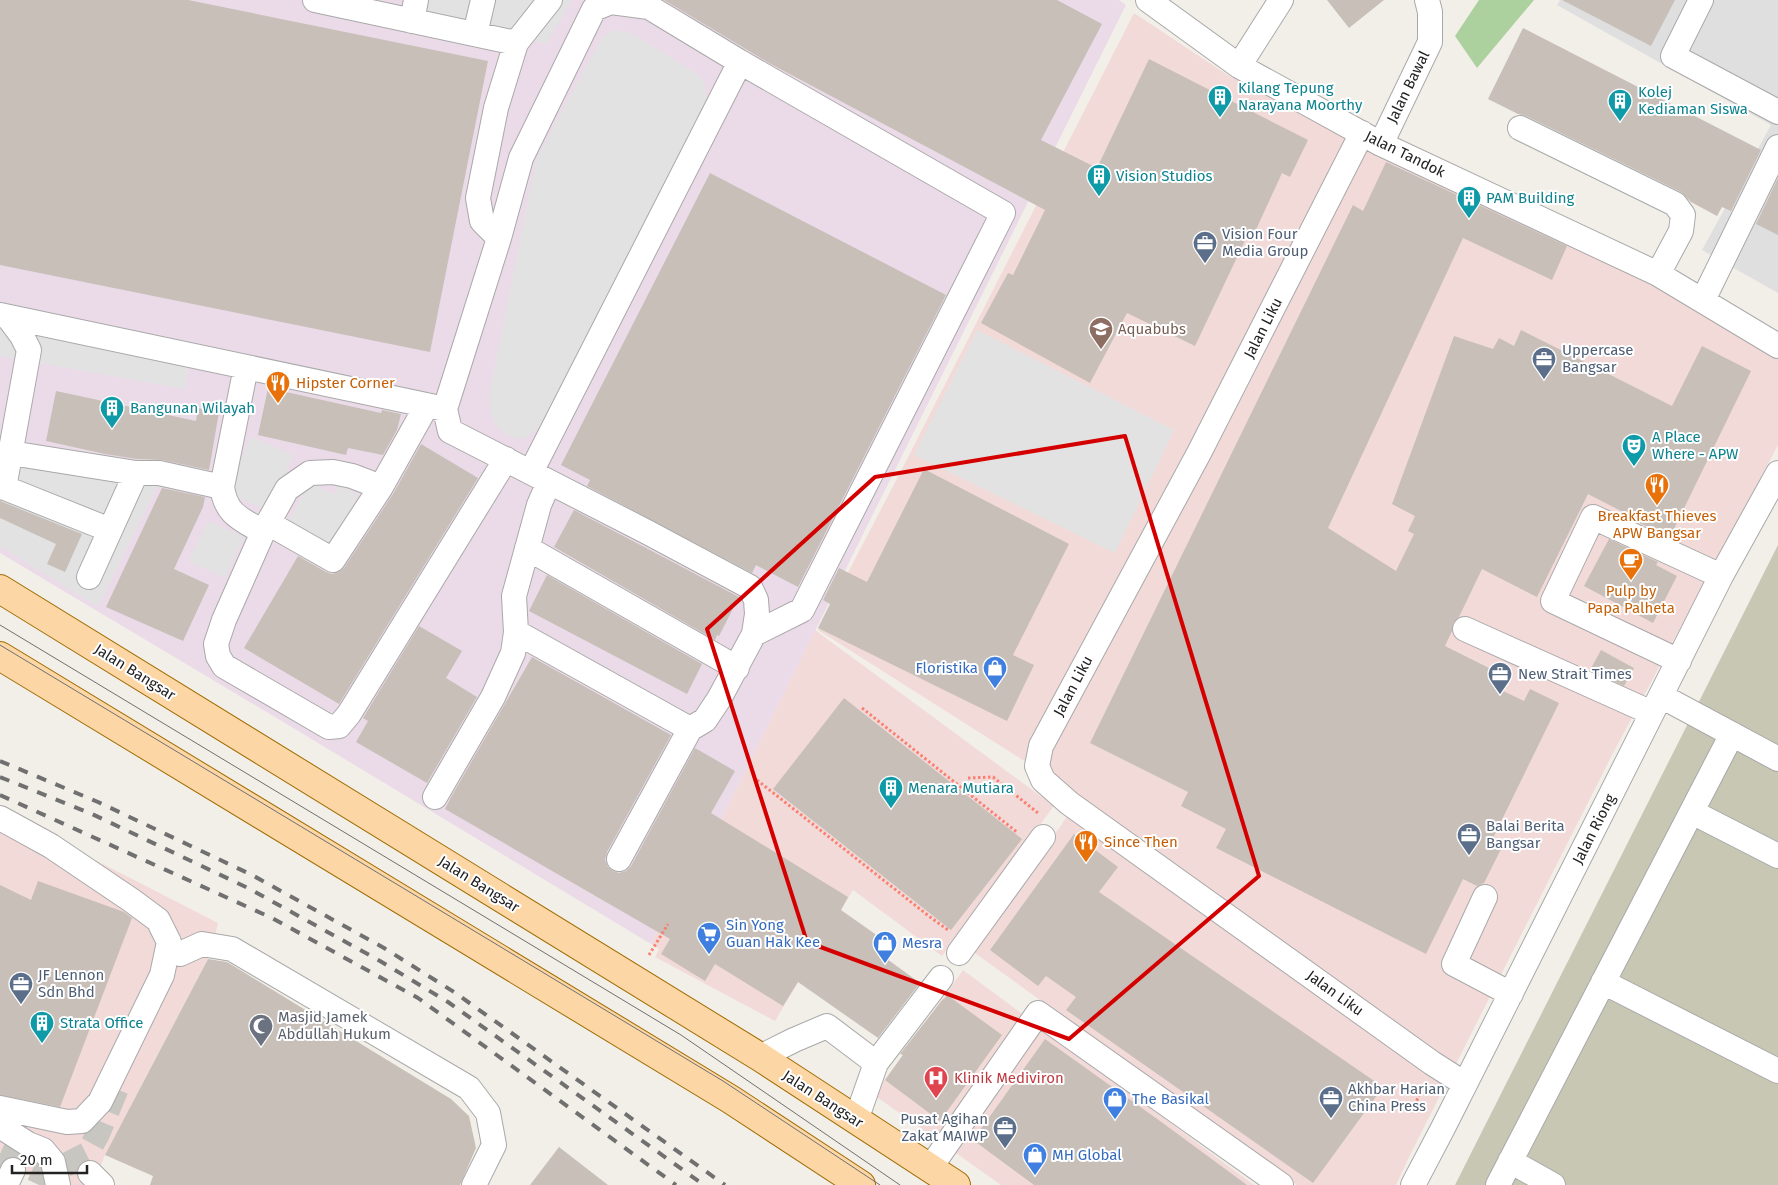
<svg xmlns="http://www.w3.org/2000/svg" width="1778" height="1185" viewBox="0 0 1778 1185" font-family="'Fira Sans',sans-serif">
	<rect width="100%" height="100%" fill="#f2efe9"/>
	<path fill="#e0dfdf" d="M1560,0H1778V293L1702,250L1771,125L1557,5Z"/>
	<path fill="#f2dad9" d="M1134,13L1229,76L1656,285L1778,358V445L1612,755L1411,1153L1396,1185H1297L972,951L1081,797L818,630L903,467Z
		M815,630L1054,806L942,956L853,890L775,1021L655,957L659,949L651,944L664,914L721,820Z
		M0,809L56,840L218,923L211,953L105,1155L93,1185H58L0,1166Z
		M963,970L1254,1185H1001L874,1095Z"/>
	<path fill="#ebdbe8" d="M0,0H1119L1126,5L721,820L664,914L651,944L280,720L0,553Z"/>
	<path fill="#c7c7b4" d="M1778,545V1185H1455Z"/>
	<path fill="#add19e" d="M1479,0H1534L1477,68L1455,36Z"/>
	<path fill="#e2e2e2" d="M406,0H572L546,44L404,5Z
		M616,30L633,34L700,76L705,86L706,100L704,114L546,415L537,429L526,438L517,439L504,433L495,424L490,410L489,395L536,160L602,37Z
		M0,324L191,357L185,389L0,356Z
		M977,330L1174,430L1115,553L914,455Z
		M251,437L293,455L269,511L227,493Z
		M0,456L159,483L98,607L0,546Z
		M310,482L334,495L340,484L358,495L328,549L286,526Z
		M208,521L244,537L225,578L189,561Z"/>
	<path fill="#c7bfb8" d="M0,0H188L488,61L430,352L0,265Z
		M664,0H1057L1102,24L1041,140L1097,168L1149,59L1308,140L1290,177L1282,173L1254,234L1249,232L1195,346L1127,313L1090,383L981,323L1008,273L1013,275L1045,210L769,63Z
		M1327,0H1384L1349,28Z
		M1562,0H1675L1651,46Z
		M1523,28L1761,150L1731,211L1722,207L1717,216L1691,202L1681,192L1526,116L1518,114L1488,99Z
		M1386,162L1567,246L1552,280L1463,238L1328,528L1396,571L1414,534L1408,531L1415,516L1392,504L1454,336L1493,349L1499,338L1514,346L1521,330L1672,406L1702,346L1751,371L1670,537L1622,515L1623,512L1588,494L1537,597L1482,569L1459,617L1453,623L1452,631L1445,646L1499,673L1493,686L1524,701L1530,689L1559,703L1492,840L1503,845L1484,883L1477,886L1463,879L1426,954L1216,848L1226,829L1181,806L1188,792L1090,743L1353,205L1363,211Z
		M710,173L946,295L798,587L756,565L752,573L587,486L590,480L561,465Z
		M1778,178V235L1756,224Z
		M268,388L381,413L382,410L401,414L397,430L383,455L348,448L346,455L258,435Z
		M56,391L196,421L198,408L219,412L209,470L162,460L137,459L105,454L46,441Z
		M421,444L478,478L339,704L244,648L298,556L326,572L332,574L339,572L344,568L393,494Z
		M924,469L1069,544L1013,655L1034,665L1007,721L818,628L830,604L823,600L839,568L867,582Z
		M162,488L205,497L203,507L174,569L209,585L183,641L106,607Z
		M0,501L82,534L65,572L47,564L56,544L0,518Z
		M574,510L739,597L719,636L717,635L715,640L554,547Z
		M1609,539L1658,562L1656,565L1677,576L1653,623L1584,586Z
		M547,575L702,664L687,694L529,611Z
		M419,626L462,651L446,678L477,697L427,783L356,742L368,721L363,718Z
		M1601,650L1634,668L1624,686L1590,670Z
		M532,657L671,735L607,852L605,860L608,867L613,871L619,873L626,871L631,866L695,748L735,771L711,813L848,897L841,910L895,948L887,959L920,983L878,1038L798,982L783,1006L715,964L705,981L661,954L670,939L445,809L451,797Z
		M844,698L1022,839L951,930L773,789Z
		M1074,834L1118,867L1099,892L1383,1087L1313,1183L1066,1010L1076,997L1046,976L1038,986L990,950Z
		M38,881L124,912L132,918L60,1107L0,1095V885L31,900Z
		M208,959L227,962L451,1099L469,1116L476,1148L460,1185H150L153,1176L105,1155Z
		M947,995L1002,1035L940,1121L885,1080L903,1055L900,1054L943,999H944Z
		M1045,1039L1160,1121L1247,1185H1034L973,1140Z
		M559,1147L608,1185H530Z"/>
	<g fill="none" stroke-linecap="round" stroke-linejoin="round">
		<path stroke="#c8c6c1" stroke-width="24" stroke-dasharray="24 12" stroke-linecap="butt" d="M0,1154L46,1175L87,1154L98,1134L120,1081"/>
		<defs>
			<path id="minor" d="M315,0L516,43
				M1148,0L1239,66L1381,144L1658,274L1778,346
				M1701,0L1673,56L1778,112
				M412,21L416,0
				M475,34L483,0
				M1239,66L1281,0
				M1520,128L1675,204L1683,215L1681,231L1658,274
				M1362,133L1199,453L1041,746L1037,766L1043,780L1069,803L1432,1063L1465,1084
				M1381,144L1430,42V12L1427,0
				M499,238L482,221L478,198L496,108L516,43L550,0
				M1703,300L1778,147
				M0,315L445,409
				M246,367L222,487C226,515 241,519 263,532
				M11,453L136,473H159L222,487
				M531,472L740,62
				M0,486L110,530
				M381,487L352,476L333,472L310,473L287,489L263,532L224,620L216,644L218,656L224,666L329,727L339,726L349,714L506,459
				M4,488L29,350L22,336L8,317
				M268,523L333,560L381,487L427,405
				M527,548L737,668
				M89,577L136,473
				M1465,629L1652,713
				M516,632L690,729
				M1679,661L1553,601L1593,517L1721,576
				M1661,696L1778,759
				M435,797L493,697L513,653L516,632L514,596L539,505L549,482
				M1692,812L1778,856
				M0,818L51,846L131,900L158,920L169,942L162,975L100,1102L82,1121L67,1122L0,1108
				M619,859L690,729L705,720L719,699L754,634L757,614L756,600L750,587L647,532L450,431L445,409L499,238L521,158L594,9L611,2L649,7L740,62L1003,213L802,610L754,634
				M1485,897L1454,964L1511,994
				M959,953L1043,837
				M180,954L202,944L232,949L469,1088L488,1113L494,1145L474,1185
				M1603,982L1778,1071
				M760,1057L794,1040L827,1026L876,1063L856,1120
				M876,1063L941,978
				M0,1126L28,1144L43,1150L53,1162L58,1185
				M1510,1161L1553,1185
				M930,1168L1038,1013L1281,1185
				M90,1173L102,1185
				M6,1185L13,1170
				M1413,1185L1443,1128L1721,576L1778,473
				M1498,1185L1732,734"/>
			<path id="major" d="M0,589L760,1057L956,1185
				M0,656L730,1099L861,1185"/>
		</defs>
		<use href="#minor" stroke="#a9a9a9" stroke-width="26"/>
		<use href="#major" stroke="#a06b00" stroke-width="30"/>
		<path stroke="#fa8072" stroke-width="3" stroke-dasharray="2.5 2.5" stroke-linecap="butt" d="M862,708L1018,833
			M968,778L993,777L1038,813
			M757,780L930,917L948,930
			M649,955L668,924
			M1413,1110L1423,1085"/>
		<use href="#minor" stroke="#fff" stroke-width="24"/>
		<use href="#major" stroke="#fcd6a4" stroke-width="28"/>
		<path stroke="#707070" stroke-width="1" d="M0,625L681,1035L900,1185
			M0,645L723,1081L880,1185"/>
		<path stroke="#707070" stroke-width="4" stroke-dasharray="10 10" stroke-linecap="butt" d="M0,761L98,802L252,875L384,948L454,992L725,1185
			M0,777L92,814L248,888L380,961L448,1002L704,1185
			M0,795L272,918L418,998L676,1185"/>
	</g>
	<path fill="none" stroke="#d40000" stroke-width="4" stroke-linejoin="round" d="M1125,436L1259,876L1069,1039L807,942L707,629L875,477Z"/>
	<defs>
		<symbol id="building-pin" viewBox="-11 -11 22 30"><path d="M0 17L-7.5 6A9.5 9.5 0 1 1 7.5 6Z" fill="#0f9aa8" stroke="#fff"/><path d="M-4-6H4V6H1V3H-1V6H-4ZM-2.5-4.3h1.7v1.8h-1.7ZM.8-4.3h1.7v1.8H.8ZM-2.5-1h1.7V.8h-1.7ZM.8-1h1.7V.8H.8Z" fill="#fff"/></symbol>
		<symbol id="office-pin" viewBox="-11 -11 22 30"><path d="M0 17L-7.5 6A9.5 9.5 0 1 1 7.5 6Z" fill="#5c6f8a" stroke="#fff"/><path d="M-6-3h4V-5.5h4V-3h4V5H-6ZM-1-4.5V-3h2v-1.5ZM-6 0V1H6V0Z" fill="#fff"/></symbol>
		<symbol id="school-pin" viewBox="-11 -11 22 30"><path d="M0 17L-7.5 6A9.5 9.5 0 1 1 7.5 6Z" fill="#8d6e63" stroke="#fff"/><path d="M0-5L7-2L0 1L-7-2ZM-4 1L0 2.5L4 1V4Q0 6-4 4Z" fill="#fff"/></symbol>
		<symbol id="restaurant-pin" viewBox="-11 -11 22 30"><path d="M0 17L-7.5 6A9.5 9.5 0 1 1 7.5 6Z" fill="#e8710a" stroke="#fff"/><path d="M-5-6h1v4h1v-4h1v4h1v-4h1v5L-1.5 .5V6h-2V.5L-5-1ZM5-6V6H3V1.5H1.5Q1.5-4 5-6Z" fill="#fff"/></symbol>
		<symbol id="theatre-pin" viewBox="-11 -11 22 30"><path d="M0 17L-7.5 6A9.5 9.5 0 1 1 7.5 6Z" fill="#0f9aa8" stroke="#fff"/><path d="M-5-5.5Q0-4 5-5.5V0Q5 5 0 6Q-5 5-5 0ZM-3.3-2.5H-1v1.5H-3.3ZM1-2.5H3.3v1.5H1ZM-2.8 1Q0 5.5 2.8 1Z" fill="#fff"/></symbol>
		<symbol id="cafe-pin" viewBox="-11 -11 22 30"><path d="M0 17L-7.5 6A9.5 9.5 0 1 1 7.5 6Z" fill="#e8710a" stroke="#fff"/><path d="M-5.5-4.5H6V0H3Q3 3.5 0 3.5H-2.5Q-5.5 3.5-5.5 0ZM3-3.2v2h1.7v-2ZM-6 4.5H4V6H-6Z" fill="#fff"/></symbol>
		<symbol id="shop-pin" viewBox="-11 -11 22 30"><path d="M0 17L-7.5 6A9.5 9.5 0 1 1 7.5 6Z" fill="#3f7fe0" stroke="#fff"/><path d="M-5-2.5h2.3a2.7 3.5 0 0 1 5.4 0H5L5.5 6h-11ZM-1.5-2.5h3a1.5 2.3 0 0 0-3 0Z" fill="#fff"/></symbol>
		<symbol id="supermarket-pin" viewBox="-11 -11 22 30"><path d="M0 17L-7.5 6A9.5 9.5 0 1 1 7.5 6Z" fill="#3f7fe0" stroke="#fff"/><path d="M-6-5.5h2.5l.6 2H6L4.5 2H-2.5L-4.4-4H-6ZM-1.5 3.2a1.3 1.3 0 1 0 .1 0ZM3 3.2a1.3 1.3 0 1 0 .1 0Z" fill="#fff"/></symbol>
		<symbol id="mosque-pin" viewBox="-11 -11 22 30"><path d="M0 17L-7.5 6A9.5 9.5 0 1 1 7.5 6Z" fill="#6b7280" stroke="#fff"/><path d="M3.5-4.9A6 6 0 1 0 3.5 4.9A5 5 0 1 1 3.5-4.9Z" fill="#fff"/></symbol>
		<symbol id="hospital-pin" viewBox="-11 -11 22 30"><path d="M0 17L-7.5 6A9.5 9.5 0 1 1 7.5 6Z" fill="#e0444e" stroke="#fff"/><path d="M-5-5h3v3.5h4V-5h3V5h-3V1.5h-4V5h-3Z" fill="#fff"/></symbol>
	</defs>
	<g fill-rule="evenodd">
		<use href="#building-pin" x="1206" y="83" width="28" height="38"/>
		<use href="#building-pin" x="1606" y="87" width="28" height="38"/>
		<use href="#building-pin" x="1085" y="162" width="28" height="38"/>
		<use href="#building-pin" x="1455" y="184" width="28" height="38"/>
		<use href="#office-pin" x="1191" y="229" width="28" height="38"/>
		<use href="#school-pin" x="1087" y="315" width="28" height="38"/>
		<use href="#office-pin" x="1530" y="345" width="28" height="38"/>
		<use href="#restaurant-pin" x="264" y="369" width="28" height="38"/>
		<use href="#building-pin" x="98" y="394" width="28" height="38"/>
		<use href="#theatre-pin" x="1620" y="432" width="28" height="38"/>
		<use href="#restaurant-pin" x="1643" y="471" width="28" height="38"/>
		<use href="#cafe-pin" x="1617" y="546" width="28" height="38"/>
		<use href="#shop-pin" x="981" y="654" width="28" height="38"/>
		<use href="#office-pin" x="1486" y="660" width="28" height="38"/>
		<use href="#building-pin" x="877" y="774" width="28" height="38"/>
		<use href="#office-pin" x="1455" y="821" width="28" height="38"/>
		<use href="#restaurant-pin" x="1072" y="828" width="28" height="38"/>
		<use href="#supermarket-pin" x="695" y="920" width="28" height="38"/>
		<use href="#shop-pin" x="871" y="929" width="28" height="38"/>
		<use href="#office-pin" x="7" y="970" width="28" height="38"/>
		<use href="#building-pin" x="28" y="1009" width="28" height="38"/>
		<use href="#mosque-pin" x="247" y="1012" width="28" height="38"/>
		<use href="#hospital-pin" x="922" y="1064" width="28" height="38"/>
		<use href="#office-pin" x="1317" y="1084" width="28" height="38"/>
		<use href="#shop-pin" x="1101" y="1085" width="28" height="38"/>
		<use href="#office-pin" x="991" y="1114" width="28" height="38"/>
		<use href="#shop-pin" x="1021" y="1141" width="28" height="38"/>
	</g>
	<g text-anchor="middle" stroke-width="4" stroke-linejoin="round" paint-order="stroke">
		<g font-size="15" fill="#222" stroke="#fff">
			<text transform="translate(1408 87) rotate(-64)" y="5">Jalan Bawal</text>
			<text transform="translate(1405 154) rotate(26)" y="5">Jalan Tandok</text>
			<text transform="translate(1263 328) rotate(-63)" y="5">Jalan Liku</text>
			<text transform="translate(135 672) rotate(32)" y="5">Jalan Bangsar</text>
			<text transform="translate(1073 686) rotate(-62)" y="5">Jalan Liku</text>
			<text transform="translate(1594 829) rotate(-63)" y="5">Jalan Riong</text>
			<text transform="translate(479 884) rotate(32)" y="5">Jalan Bangsar</text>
			<text transform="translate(1335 993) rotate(36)" y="5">Jalan Liku</text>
			<text transform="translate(823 1099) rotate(33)" y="5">Jalan Bangsar</text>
		</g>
		<g font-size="15" fill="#0d838f" stroke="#fff" text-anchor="start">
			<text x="1238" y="93">Kilang Tepung<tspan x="1238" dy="17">Narayana Moorthy</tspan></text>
			<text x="1638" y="97">Kolej<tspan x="1638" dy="17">Kediaman Siswa</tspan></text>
			<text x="1116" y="181">Vision Studios</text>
			<text x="1486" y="203">PAM Building</text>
			<text x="130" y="413">Bangunan Wilayah</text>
			<text x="1652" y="442">A Place<tspan x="1652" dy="17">Where - APW</tspan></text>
			<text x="908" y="793">Menara Mutiara</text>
			<text x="60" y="1028">Strata Office</text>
		</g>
		<g font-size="15" fill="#4e5e75" stroke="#fff" text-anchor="start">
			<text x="1222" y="239">Vision Four<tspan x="1222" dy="17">Media Group</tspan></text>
			<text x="1562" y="355">Uppercase<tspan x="1562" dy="17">Bangsar</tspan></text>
			<text x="1518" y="679">New Strait Times</text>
			<text x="1486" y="831">Balai Berita<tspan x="1486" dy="17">Bangsar</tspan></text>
			<text x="38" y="980">JF Lennon<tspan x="38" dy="17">Sdn Bhd</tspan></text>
			<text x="1348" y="1094">Akhbar Harian<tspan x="1348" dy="17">China Press</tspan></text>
			<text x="988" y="1124" text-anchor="end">Pusat Agihan<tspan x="988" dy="17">Zakat MAIWP</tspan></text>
		</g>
		<g font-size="15" fill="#785e54" stroke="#fff" text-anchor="start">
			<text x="1118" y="334">Aquabubs</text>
		</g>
		<g font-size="15" fill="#c56008" stroke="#fff" text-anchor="start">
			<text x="296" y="388">Hipster Corner</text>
			<text x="1657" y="521" text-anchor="middle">Breakfast Thieves<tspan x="1657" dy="17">APW Bangsar</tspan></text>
			<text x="1631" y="596" text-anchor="middle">Pulp by<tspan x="1631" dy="17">Papa Palheta</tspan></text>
			<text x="1104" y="847">Since Then</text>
		</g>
		<g font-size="15" fill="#366cbe" stroke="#fff" text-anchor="start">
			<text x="978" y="673" text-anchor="end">Floristika</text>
			<text x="726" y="930">Sin Yong<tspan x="726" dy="17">Guan Hak Kee</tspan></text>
			<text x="902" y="948">Mesra</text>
			<text x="1132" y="1104">The Basikal</text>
			<text x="1052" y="1160">MH Global</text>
		</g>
		<g font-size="15" fill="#5b616d" stroke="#fff" text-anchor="start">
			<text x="278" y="1022">Masjid Jamek<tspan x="278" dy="17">Abdullah Hukum</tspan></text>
		</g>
		<g font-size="15" fill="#be3a42" stroke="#fff" text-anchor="start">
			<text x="954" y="1083">Klinik Mediviron</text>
		</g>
	</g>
	<path d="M12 1165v8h75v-8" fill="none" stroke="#222222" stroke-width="2.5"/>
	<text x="20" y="1165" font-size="15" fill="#222222" stroke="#ffffff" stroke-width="4" paint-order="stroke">20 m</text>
</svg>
